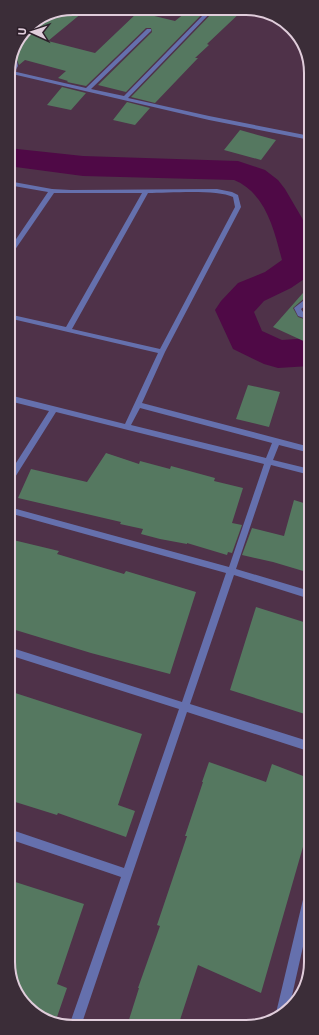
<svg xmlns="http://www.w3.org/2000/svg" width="319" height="1035" viewBox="0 0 319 1035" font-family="'IBM Plex Sans',sans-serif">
	<rect width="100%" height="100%" fill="#4f3249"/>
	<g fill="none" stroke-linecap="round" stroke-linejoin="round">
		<path fill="#4f0946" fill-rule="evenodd" d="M8,148L83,156L238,161L265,170L278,180L285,189L302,218L310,237V275L291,288L264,301L254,312L262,331L282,340L310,338V366L278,368L264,364L233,349L215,310L221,301L238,283L265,272L282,260C274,230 266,193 234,180L83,176L8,166Z"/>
	</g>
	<path fill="#557860" d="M73,8H88L48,41L95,53L138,12L175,21L190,9H207L126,92L98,85L152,32L151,28H146L86,86L67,82L68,81L58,78L66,71L25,60L19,65L17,60L13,59L28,27H33V23Z
		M216,9H244L207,44L209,45L195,58H198L155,103L131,97Z
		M62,87L86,93L71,110L47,105Z
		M127,102L150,108L135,125L113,120Z
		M240,130L276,140L261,160L224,150Z
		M310,285V296H307L293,308L298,317L310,321V344L273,327Z
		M248,385L280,392L269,427L236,419Z
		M106,453L139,464L140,461L170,469L171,466L215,478L214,481L243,488L232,523L242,525L232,553L228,552L227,555L187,543V544L160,539L141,534L143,529L120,524L121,522L18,498L31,469L87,482Z
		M294,500L310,505V573L273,562L242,555L252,528L284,536Z
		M9,539L59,551L57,554L124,574L126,571L196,592L170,674L91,653L9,628Z
		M256,607L310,624L311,716L230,690Z
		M9,691L142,734L118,805L135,811L126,837L58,813L57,815L9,800Z
		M209,762L266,782L272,764L311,779V819L261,993L198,965L178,1026H127L139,988H138L160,926L157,925L187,836H185L203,782H202Z
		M9,880L84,904L57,984L67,988L57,1017L26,1006L9,975Z"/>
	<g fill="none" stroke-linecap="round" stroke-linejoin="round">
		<path fill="#6570ad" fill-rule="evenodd" d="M32,23V26H29L30,24Z
			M12,60L17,61L18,66L14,73L12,74L9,72L14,66L13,63L11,62Z"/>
		<path fill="#6570ad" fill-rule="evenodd" d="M209,9H214L128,98L209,116L310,136V140L209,120L8,73V70L86,88L147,29H151V31L91,89L124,96Z
			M8,181L52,189L71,190L217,189L232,192L238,195L241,207L165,352L142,403L310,447V453L279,445L273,460L310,469V475L271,465L236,569L310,591V599L234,575L190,704L311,742V752L187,712L81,1026H69L121,877L9,839V829L124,868L179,709L9,655V647L182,702L226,573L9,513V507L229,567L264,464L56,412L12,482L9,483V474L49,411L9,401V395L125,424L158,353L8,318V314L66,327L142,193H54L10,257L8,258V251L48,192L8,185ZM148,193C168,193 217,189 233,197L235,207L160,349L72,329ZM140,408L272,443L266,458L131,425Z
			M308,297H310V302L301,309L303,312L310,315V320L298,316L294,308Z
			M311,882V911L289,1009L277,1015L276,1013L306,887L307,883Z"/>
	</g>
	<path d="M0 0H319V1035H0ZM73 15H246A58 58 0 0 1 304 73V962A58 58 0 0 1 246 1020H73A58 58 0 0 1 15 962V73A58 58 0 0 1 73 15Z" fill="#3b2d38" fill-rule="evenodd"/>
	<path fill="none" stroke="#e0cddb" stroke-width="2" d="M73 15H246A58 58 0 0 1 304 73V962A58 58 0 0 1 246 1020H73A58 58 0 0 1 15 962V73A58 58 0 0 1 73 15Z"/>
	<g transform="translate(32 32) rotate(273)" stroke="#2d1f2a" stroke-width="3" paint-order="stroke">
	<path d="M0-3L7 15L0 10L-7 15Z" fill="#e0cddb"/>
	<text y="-6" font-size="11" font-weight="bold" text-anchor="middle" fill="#e0cddb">U</text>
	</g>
</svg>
